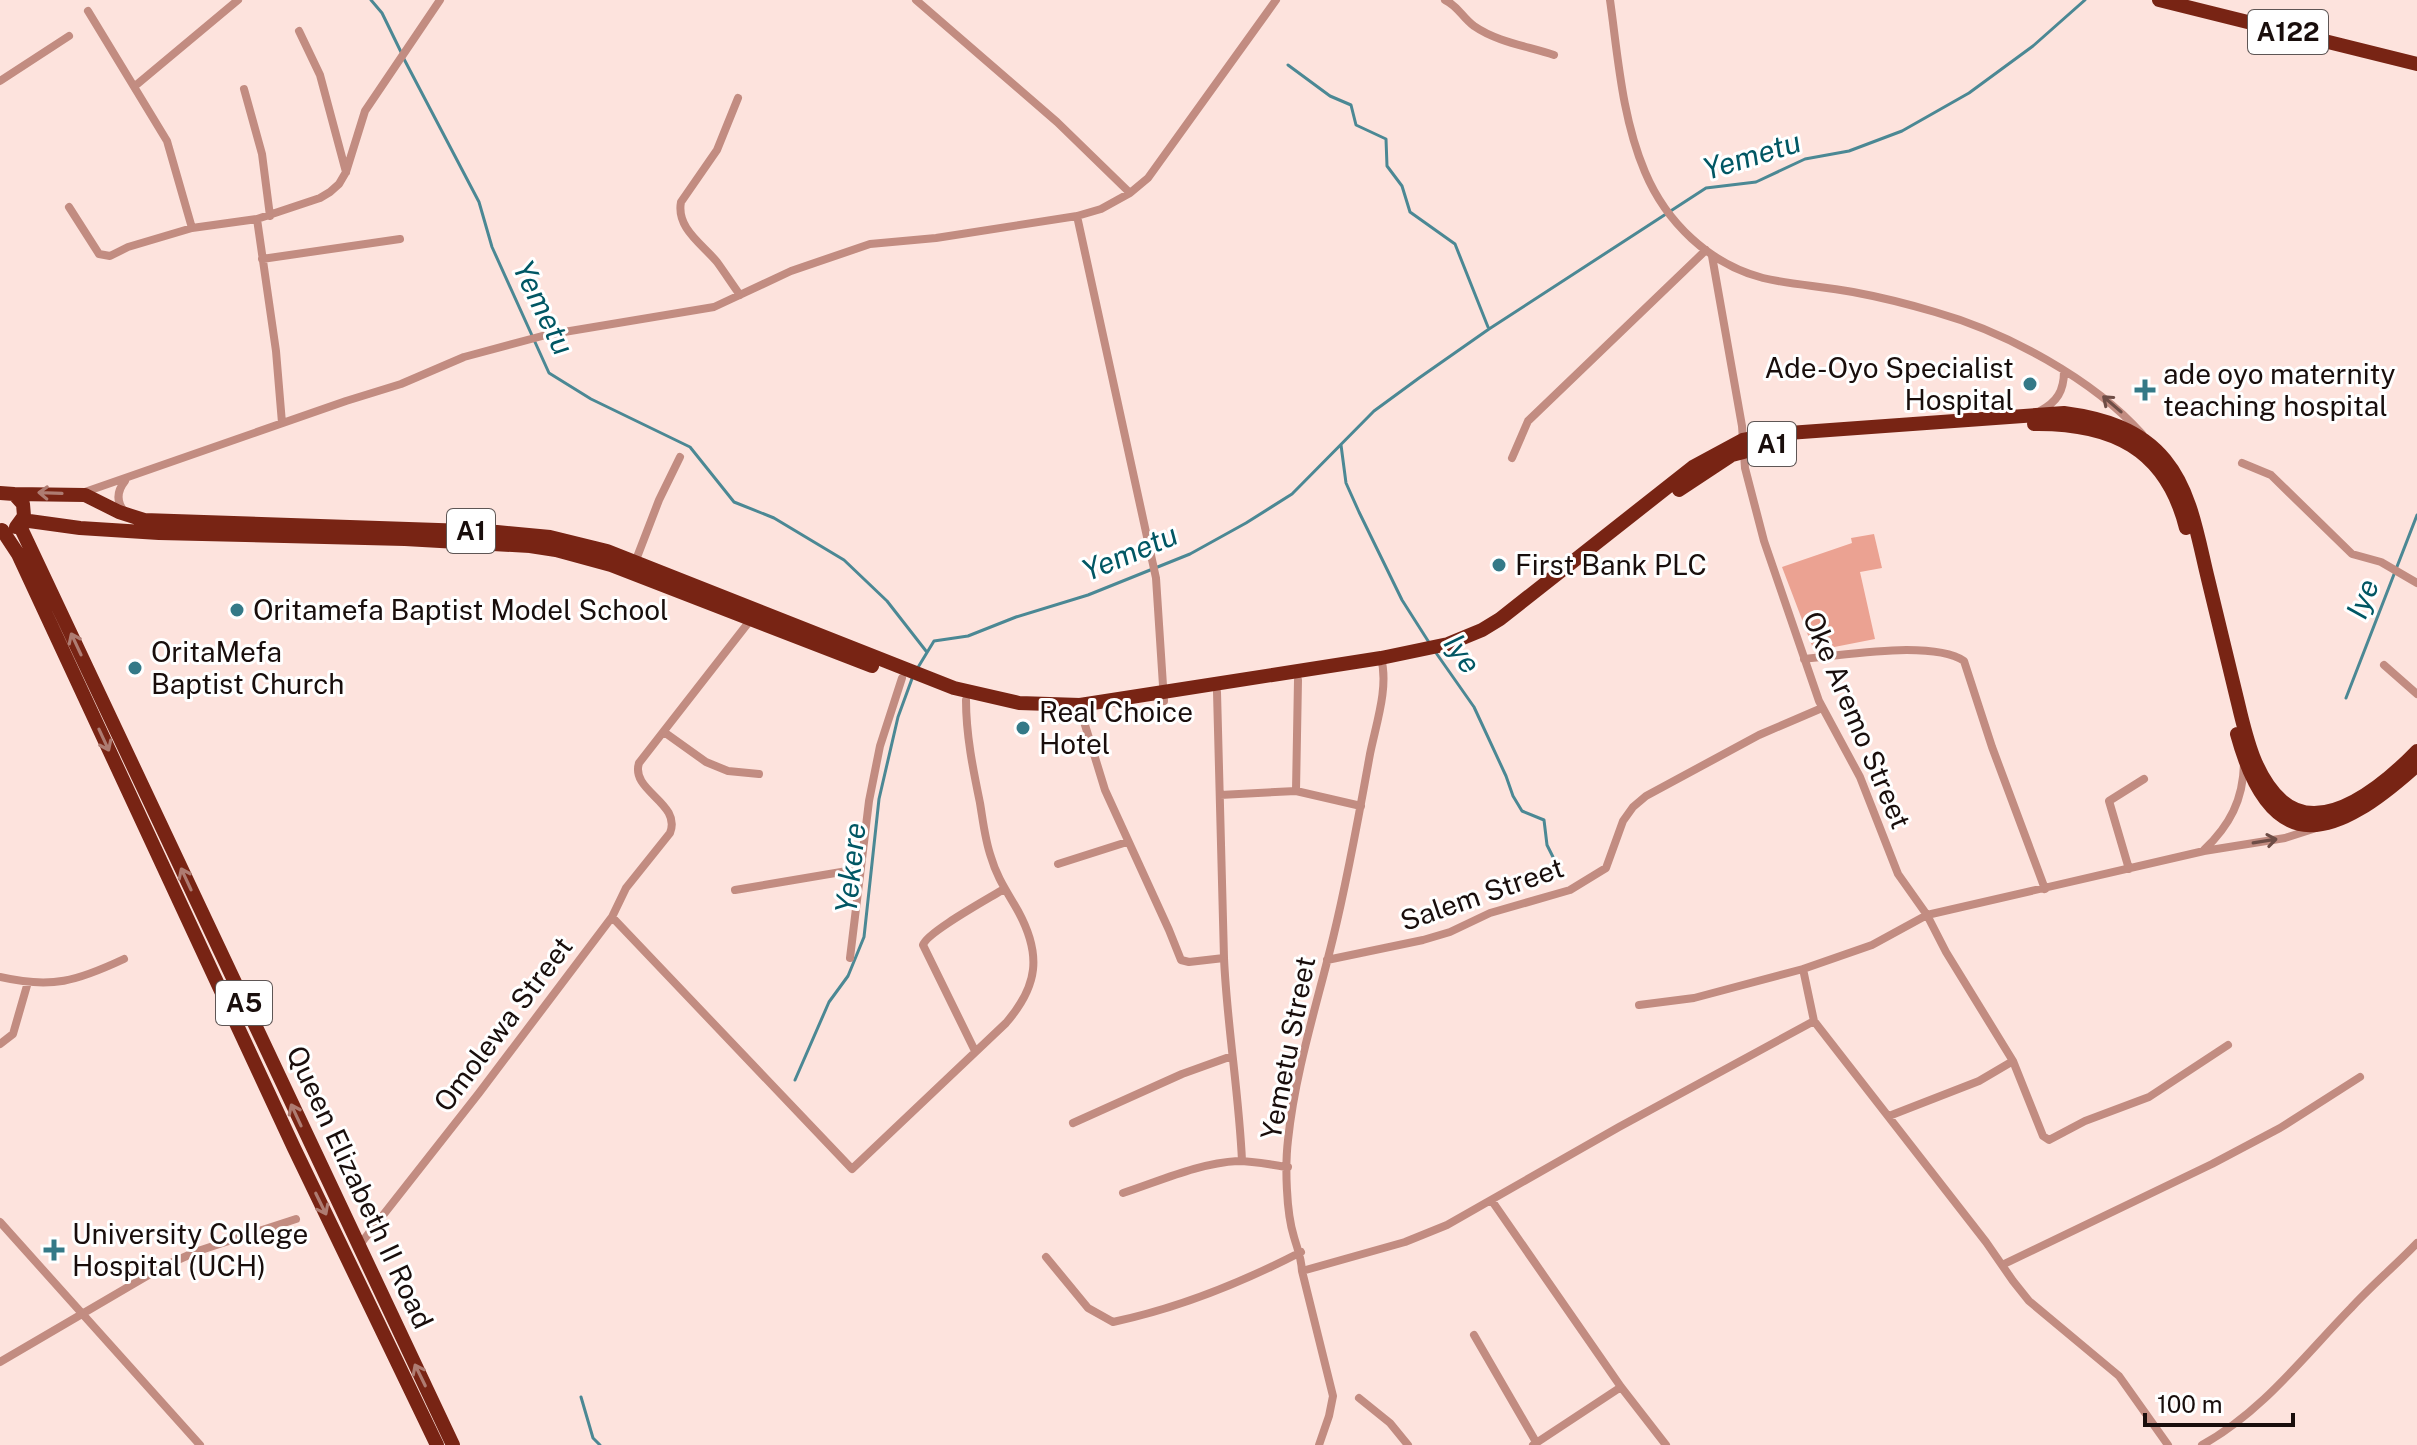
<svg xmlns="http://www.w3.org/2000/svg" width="2417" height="1445" viewBox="0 0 2417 1445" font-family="'Public Sans',sans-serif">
	<rect width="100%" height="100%" fill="#fde3dd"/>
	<path fill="#eba292" d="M1874,534L1882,568L1860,572L1875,639L1814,651L1782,567L1852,543L1851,538Z"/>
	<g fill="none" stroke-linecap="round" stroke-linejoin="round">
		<path stroke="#4b8894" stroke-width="3" d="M371,0L382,13L401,52
			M404,59L479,202L492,247L549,373L591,399L690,447L734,502L774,518L844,560L887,601L926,651
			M1288,65L1330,96L1351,105L1356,125L1386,139L1387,166L1402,186L1410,212L1455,244L1488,327
			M1341,445L1346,483L1359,512L1402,600L1430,644
			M1434,650L1474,707L1506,776L1513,796L1522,811L1544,820L1547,845L1561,873
			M917,669L934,641L968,636L1016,617L1088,595L1190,554L1246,523L1292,494L1374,411L1419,378L1489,329L1706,188L1756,182L1805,159L1849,151L1902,131L1969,93L2033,46L2085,0
			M2346,698L2417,515
			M795,1080L829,1002L848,976L864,937L879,799L898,717L913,676
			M581,1397L593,1438L600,1445"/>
		<path stroke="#c28c81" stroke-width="8" d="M916,0L1057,122L1130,193
			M1445,0C1458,6 1462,17 1474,26C1497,42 1527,46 1554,55
			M1610,0C1618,57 1622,118 1645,172C1666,222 1709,264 1763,278C1792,285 1823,286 1853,292C1880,297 1908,304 1935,312C2006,332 2093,379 2142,434
			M88,11L167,141L192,228
			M299,31L320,75L346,172
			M0,81L69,36
			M135,86L238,0
			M244,89L262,154L270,216
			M738,98L717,150L681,202C676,228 702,244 717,262C725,273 732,284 740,295
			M69,207L99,254L110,256L128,247L192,228L257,219L320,198L330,192L339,184L346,172L365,111L440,0
			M1077,216L1156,578L1164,701
			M257,219L276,351L282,423
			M1712,256L1742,426L1745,468L1764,541L1819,701L1860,777L1898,874L1927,915L1946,952L2013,1061L2043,1136L2049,1140L2085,1121L2149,1097L2228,1045
			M262,259L400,239
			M2040,411C2057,402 2064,391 2064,371
			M1512,458L1528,421L1706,250
			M2242,463L2271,475L2352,554L2381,562L2417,583
			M82,493L346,401L401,384L464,357L546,335L714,307L791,271L870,244L936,238L1077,216L1101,209L1130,193L1148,178L1276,0
			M124,511C116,501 117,491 125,481
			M634,565L659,500L680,457
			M1804,659C1842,655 1933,640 1964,661L1992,747L2045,889
			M2384,665L2417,694
			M1217,692L1224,958
			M1081,712L1105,790L1169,930L1181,960L1189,962L1224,958C1227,1026 1239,1093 1242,1161
			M664,732L706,762L728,771L759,774
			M1296,791L1298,680
			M1220,795L1296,791L1361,806
			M2204,850C2230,825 2243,800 2244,764
			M1058,864L1127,842
			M2129,869L2109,801L2144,779
			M735,890L859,869
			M612,917L852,1169L1006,1023C1038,986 1042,955 1018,911C1008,893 997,878 991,857C985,840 983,821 980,803C973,769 966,735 966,700
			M850,958L869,801L880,746L902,678
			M1327,960L1423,940L1450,932L1490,913L1570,890L1606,868L1623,821L1633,807L1646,796L1759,735L1822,708
			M0,977C52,989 77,981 124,959
			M1639,1005L1694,998L1803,969
			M0,1044L13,1034L28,982
			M975,1051L923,945C927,932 988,899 1004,889
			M1889,1116L1979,1081L2013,1061
			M1073,1123L1182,1074L1232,1056
			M1123,1193C1160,1181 1199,1163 1238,1161C1254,1161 1272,1165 1288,1167
			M1492,1201L1621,1387L1666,1445
			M0,1222L200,1445
			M358,1247L479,1093L612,917L626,888L670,833C682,803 630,791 639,763L752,618
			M1046,1257L1088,1308L1113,1322C1179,1308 1241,1283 1301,1252
			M2002,1265L2212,1164L2280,1128L2360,1077
			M1302,1271L1405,1242L1447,1225L1619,1127L1814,1021
			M1474,1335L1536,1442
			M0,1362L164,1266L198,1251L296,1219
			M1359,1398L1390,1423L1408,1445
			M1319,1445L1329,1416L1333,1396L1302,1271C1301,1256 1298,1251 1294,1237C1286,1212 1285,1165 1288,1140C1295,1072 1317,1004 1333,938C1348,877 1359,815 1370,754C1376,724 1389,687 1381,658
			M1533,1445L1621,1387
			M2168,1445L2119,1376L2029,1301L2013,1281L1986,1242L1814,1021L1803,969L1872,945L1927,915L2204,851L2285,838L2313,829
			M2202,1445C2262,1412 2304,1356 2351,1308C2372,1285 2396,1265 2417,1243"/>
		<path stroke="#782414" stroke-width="14" d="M2159,0L2417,64
			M2034,424C2111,423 2166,448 2186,528
			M1679,490L1732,455L1774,444
			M0,493L14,494L23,504L24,516L16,527
			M14,494L85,495L119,512L144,520L497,532L550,537L607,551L954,688L1019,703L1080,705L1381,658L1448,644L1482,630L1500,619L1693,467L1743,440L1775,434L2064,413C2102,418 2140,429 2165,460C2192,493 2198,539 2208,579C2218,620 2228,661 2238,703C2246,737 2255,777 2282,801C2324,838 2388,781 2417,751
			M22,520L80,528L159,533L405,539L530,546L556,550L611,565L872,666
			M19,524L453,1445
			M2,530L18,554L294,1148L437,1445
			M2237,734C2272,863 2336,838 2417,765"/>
	</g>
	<defs><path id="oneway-shaft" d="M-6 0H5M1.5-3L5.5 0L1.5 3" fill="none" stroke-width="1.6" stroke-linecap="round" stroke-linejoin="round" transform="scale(2)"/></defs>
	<g stroke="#6e4d46">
		<use href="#oneway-shaft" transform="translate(2112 404) rotate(-139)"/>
		<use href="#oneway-shaft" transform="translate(2265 841) rotate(-9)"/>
	</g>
	<g stroke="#ae7c72">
		<use href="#oneway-shaft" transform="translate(50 493) rotate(-178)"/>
		<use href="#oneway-shaft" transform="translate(76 644) rotate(-115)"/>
		<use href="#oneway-shaft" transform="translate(104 740) rotate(65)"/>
		<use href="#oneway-shaft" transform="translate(186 879) rotate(-115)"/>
		<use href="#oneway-shaft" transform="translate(296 1115) rotate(-115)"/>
		<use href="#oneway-shaft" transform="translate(321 1204) rotate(64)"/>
		<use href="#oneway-shaft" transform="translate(420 1375) rotate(-116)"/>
	</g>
	<g fill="#347987" stroke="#fff" stroke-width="3">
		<circle cx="2030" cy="384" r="8"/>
		<path d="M2141 378h8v8h8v8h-8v8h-8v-8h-8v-8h8z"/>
		<circle cx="1499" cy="565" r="8"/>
		<circle cx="237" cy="610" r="8"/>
		<circle cx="135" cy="668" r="8"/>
		<circle cx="1023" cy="728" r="8"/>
		<path d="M50 1238h8v8h8v8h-8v8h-8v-8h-8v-8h8z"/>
	</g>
	<g text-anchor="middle" stroke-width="6" stroke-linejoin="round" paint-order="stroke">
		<g fill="#fff" stroke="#5e5655" stroke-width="2">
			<rect x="2248" y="10" width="80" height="44" rx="6"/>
			<rect x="1748" y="422" width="48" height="44" rx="6"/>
			<rect x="447" y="509" width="48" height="44" rx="6"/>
			<rect x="216" y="981" width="56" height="44" rx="6"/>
		</g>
		<g font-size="26" font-weight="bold" fill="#190e0c">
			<text x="2288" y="41">A122</text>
			<text x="1772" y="453">A1</text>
			<text x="471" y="540">A1</text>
			<text x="244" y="1012">A5</text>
		</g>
		<g font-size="28" fill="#190e0c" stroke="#fff" text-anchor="start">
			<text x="2014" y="378" text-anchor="end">Ade-Oyo Specialist<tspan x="2014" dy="32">Hospital</tspan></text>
			<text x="2163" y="384">ade oyo maternity<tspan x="2163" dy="32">teaching hospital</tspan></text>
			<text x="1515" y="575">First Bank PLC</text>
			<text x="253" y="620">Oritamefa Baptist Model School</text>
			<text x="151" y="662">OritaMefa<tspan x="151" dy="32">Baptist Church</tspan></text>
			<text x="1039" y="722">Real Choice<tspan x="1039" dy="32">Hotel</tspan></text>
			<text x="72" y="1244">University College<tspan x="72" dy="32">Hospital (UCH)</tspan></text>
		</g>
		<g font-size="28" fill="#190e0c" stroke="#fff">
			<text transform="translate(1857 720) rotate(67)" y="10">Oke Aremo Street</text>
			<text transform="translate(1482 894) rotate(-19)" y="10">Salem Street</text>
			<text transform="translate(503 1024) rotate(-53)" y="10">Omolewa Street</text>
			<text transform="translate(1288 1048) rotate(-79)" y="10">Yemetu Street</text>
			<text transform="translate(360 1187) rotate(65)" y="10">Queen Elizabeth II Road</text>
		</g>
		<g font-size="30" font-style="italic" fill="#015764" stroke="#fff">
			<text transform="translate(1752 156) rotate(-17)" y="10">Yemetu</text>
			<text transform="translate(543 308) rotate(64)" y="10">Yemetu</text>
			<text transform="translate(1130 553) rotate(-23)" y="10">Yemetu</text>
			<text transform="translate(2363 599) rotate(-69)" y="10">Iye</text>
			<text transform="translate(1462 654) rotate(56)" y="10">Iye</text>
			<text transform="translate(851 868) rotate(-84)" y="10">Yekere</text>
		</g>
	</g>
	<path d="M2145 1413v12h148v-12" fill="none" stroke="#190e0c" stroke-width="4"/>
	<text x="2157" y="1413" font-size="24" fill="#190e0c" stroke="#ffffff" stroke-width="6" paint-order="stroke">100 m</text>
</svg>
